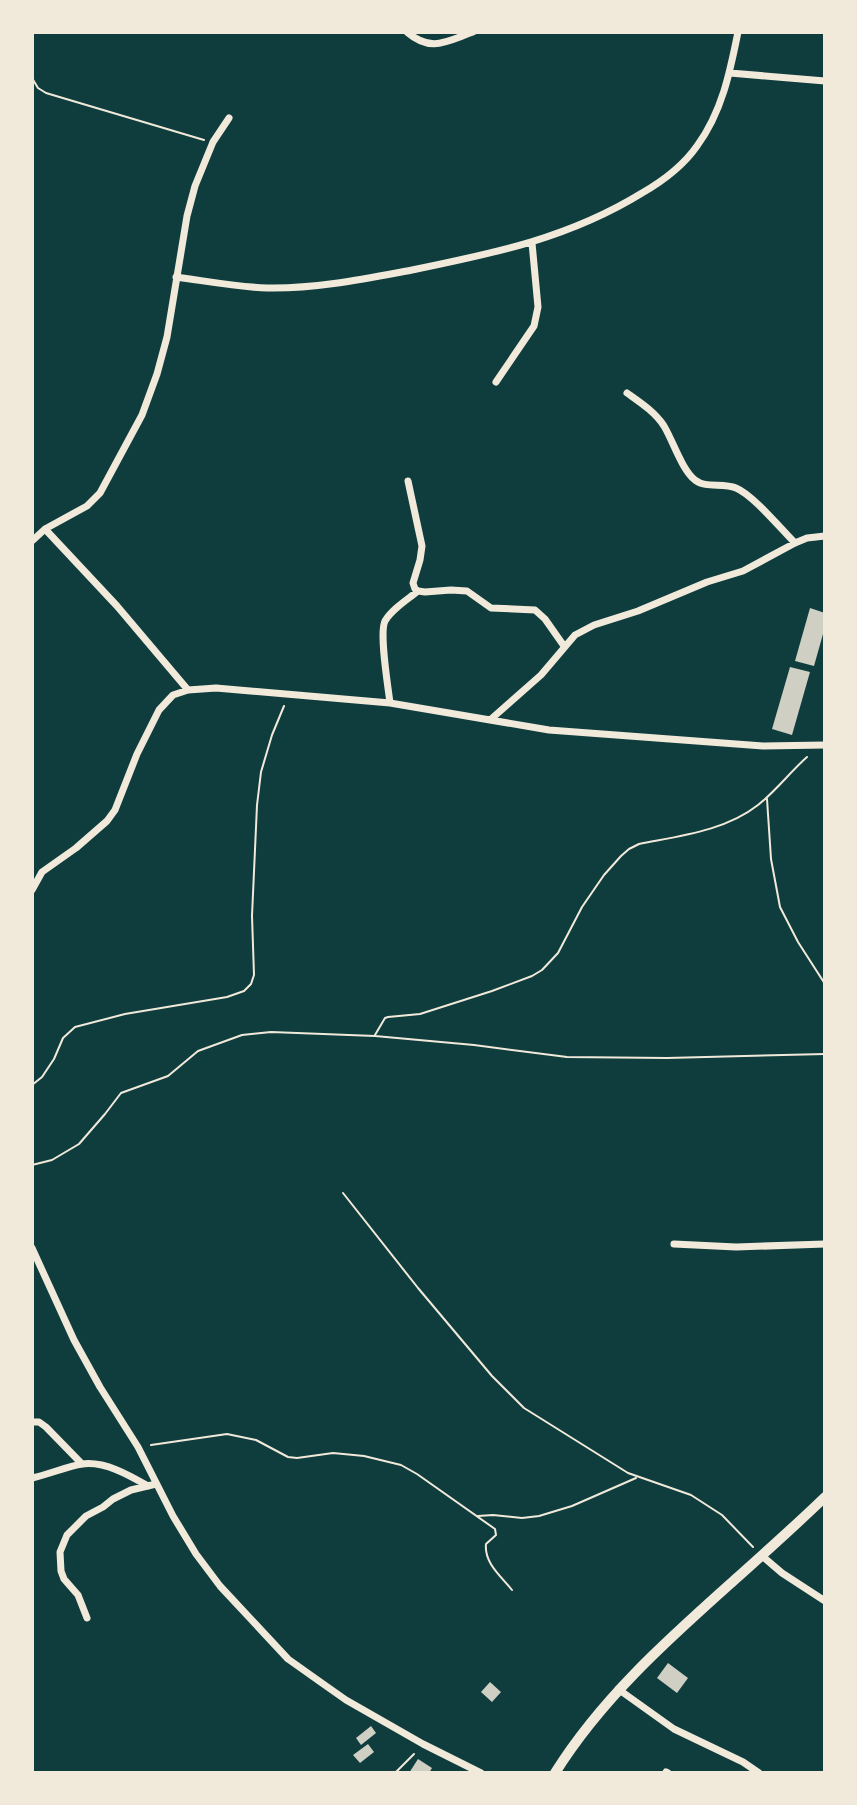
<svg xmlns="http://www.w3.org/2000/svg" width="857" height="1805" viewBox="0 0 857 1805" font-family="Overpass,sans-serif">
	<rect width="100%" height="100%" fill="#0f3d3e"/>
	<path fill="#cfcfc3" d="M810,608L825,613V635L823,634L814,666L795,661Z
		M790,667L810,672L792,735L772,729Z
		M668,1663L688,1678L677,1693L657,1678Z
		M490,1682L501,1692L492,1702L481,1692Z
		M371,1726L376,1733L361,1745L356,1738Z
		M368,1744L374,1752L360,1763L353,1755Z
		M418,1759L432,1768L429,1773H409Z"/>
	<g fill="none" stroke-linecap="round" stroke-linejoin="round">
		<path stroke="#f1e9da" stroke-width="2" d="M32,78L38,88L46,93L204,140
			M767,799L771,859L780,907L798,942L825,984
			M375,1035L385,1018L388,1017L420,1014L492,991L532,976L542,970L558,953L582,907L604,875L621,856L629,849L639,844C679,836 725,831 758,805C776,791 790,772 807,757
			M32,1085L42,1077L54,1059L63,1038L75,1027L125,1014L227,997L244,991L251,984L254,975L252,916L257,805L261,772L272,735L284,706
			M32,1165L52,1160L79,1144L105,1114L121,1093L168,1076L198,1051L242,1035L271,1032L375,1036L474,1045L567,1057L667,1058L825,1054
			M343,1193L418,1288L492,1376L524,1408L628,1473L691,1495L722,1515L753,1547
			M151,1445L227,1434L256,1440L288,1457L297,1458L333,1453L364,1456L401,1465L417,1474L495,1529L496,1535L486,1544C484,1563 501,1576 512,1590
			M478,1516L493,1515L522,1518L539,1516L572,1506L636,1478
			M395,1773L414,1754"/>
		<path stroke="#f1e9da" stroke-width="7" d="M407,32C431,53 447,41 473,32
			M730,73L825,81
			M176,277C206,281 237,287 267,288C316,289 364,279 412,270C495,253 569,238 642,193C663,181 683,166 697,146C722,112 730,72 738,32
			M496,382L534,326L538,307L532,243
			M627,393C641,403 655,412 664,426C673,441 682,470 695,480C706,489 723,482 736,488C753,495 781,529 795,543
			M408,481L422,546L420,560L413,583L415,589L418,591L425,592L451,590L467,591L491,608L535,610L545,619L564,646
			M45,529L117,606L188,690
			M32,541L45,529L87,506L100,493L142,415L157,374L167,337L187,216L195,186L213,142L229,118
			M390,703C388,686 379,633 385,621C392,609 407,600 418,591
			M490,720L541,675L575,635L594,625L638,611L707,582L743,571L795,543L807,538L825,536
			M32,890L42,872L76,848L107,821L115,810L137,754L159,710L173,695L188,690L216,688L390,703L549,730L763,746L825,745
			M674,1244L736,1247L825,1244
			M32,1248L74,1340L100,1387L138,1447L173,1516L196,1554L220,1586L288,1659L319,1681L346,1700L423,1744L481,1773
			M32,1422H39L46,1427L82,1464
			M32,1478C46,1475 69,1466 82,1464C105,1461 129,1475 148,1486
			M762,1556L782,1573L825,1601
			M87,1618L78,1595L64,1579L61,1571L60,1552L67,1535L86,1516L103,1507L113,1499L131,1490L156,1484
			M618,1689L674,1729L743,1762L759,1773
			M666,1772L668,1773"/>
		<path stroke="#f1e9da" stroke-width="10" d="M555,1773C603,1696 672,1636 739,1576C768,1550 797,1524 825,1497"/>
	</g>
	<rect width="857" height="1805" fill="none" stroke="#f1e9da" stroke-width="68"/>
</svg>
